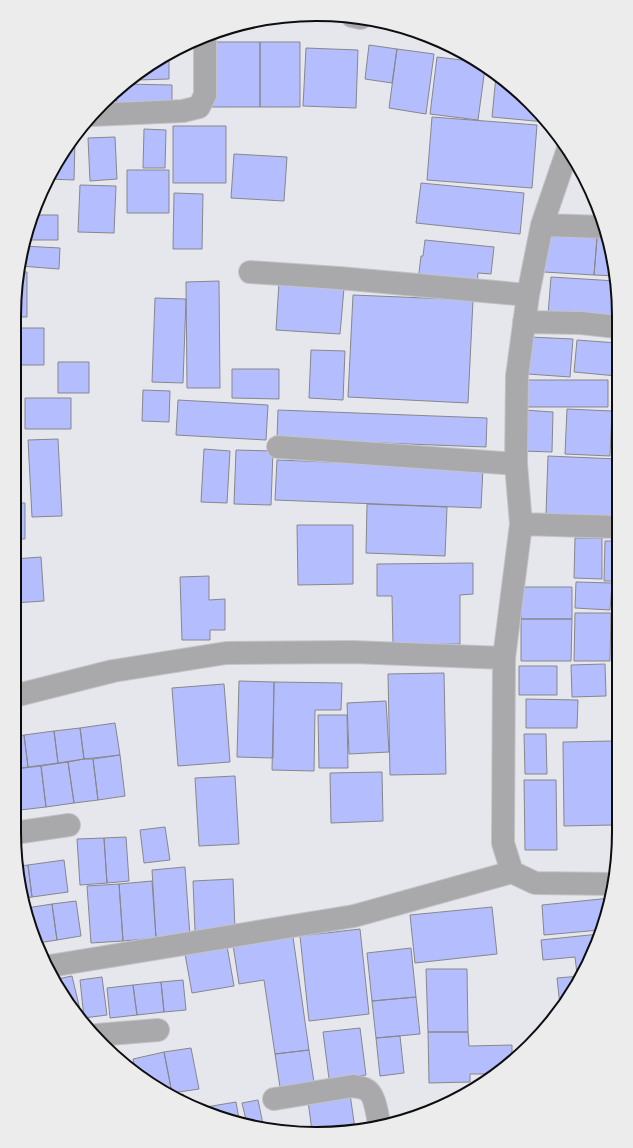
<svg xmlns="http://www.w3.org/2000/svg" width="633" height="1148" viewBox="0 0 633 1148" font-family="'Alegreya Sans',sans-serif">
	<rect width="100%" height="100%" fill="#e6e7ec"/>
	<path fill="#b4bdfe" stroke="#87878b" d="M210,42H260V107H210Z
		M260,42H300V107H260Z
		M369,45L397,49L392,83L365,79Z
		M306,48L358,50L356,108L303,106Z
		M397,49L434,54L426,114L389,108Z
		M169,54V79L137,80V74Z
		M437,57L478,62L485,68L478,120L430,114Z
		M496,76L530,102L545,122L492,117Z
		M124,84L172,85V107L116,106L117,91Z
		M432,117L537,125L532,188L427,180Z
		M173,126H226V183H173Z
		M144,129L166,130L165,168H143Z
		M115,137L117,179L90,181L88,138Z
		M73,139H75L74,180L49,179L55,165Z
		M234,154L287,157L284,201L231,198Z
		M127,170H169V213H127Z
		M421,183L524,193L520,234L416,223Z
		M80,185L116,186L114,233L78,232Z
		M174,193L203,194L202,249H173Z
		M34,215H58V240H24Z
		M547,235L597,238L594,275L544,272Z
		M597,238H607L616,276L594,275Z
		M425,240L494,247L491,274L478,273L477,288L418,281L421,256H423Z
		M23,246L60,248L59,269L20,266Z
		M19,272H27V317H15V297Z
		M551,277L616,281L614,320L548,315Z
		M219,281L220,388H187L186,282Z
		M279,283L344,288L340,334L276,330Z
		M353,295L473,300L468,403L348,397Z
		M155,298L186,299L183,383L152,382Z
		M15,328H44V365H15Z
		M530,337L573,339L570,377L528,374Z
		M577,340L617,343V376L574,372Z
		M311,350L345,351L343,400L309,398Z
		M58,362H89V393H58Z
		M232,369H279V399L232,398Z
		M15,374H16V427H14Z
		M524,380H608V407H524Z
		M143,390L170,391L169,422L142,421Z
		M25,398H71V429H25Z
		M178,400L268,405L266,440L176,435Z
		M567,409L612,411L610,456L565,454Z
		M278,410L487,418L486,447L277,439Z
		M524,410L553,412L552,452L522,451Z
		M17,428V470L14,471V429Z
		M58,439L62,516L32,517L28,440Z
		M204,449L230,451L227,503L201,502Z
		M236,450L273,451L271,505L234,504Z
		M548,456L617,459L615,516L546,514Z
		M277,460L483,468L481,508L275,500Z
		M21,470V503H14V471Z
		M616,486H617V516H615Z
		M14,503H25V539H14Z
		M367,504L447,507L445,556L366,553Z
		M297,525H353V584L298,585Z
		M575,538H602V579L574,578Z
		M605,541H617L618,601H614V581H604Z
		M41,557L44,601L14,603V559Z
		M473,563V594L460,595V644L393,645L392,596H377V564Z
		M209,576V600L225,599V630H210V640H182L180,577Z
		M576,582L612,583L610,610L575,608Z
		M521,587H572V619H521Z
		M575,613H611L610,661H574Z
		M521,619H572L571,661H521Z
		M613,653H618V705H612Z
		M605,664L606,696L572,697L571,665Z
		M519,666H557V695H519Z
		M444,673L446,774L390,775L388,674Z
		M239,681L274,682L273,758L237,757Z
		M274,682L342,683L341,710H315L314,771L272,770Z
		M224,684L230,762L178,766L172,688Z
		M526,699L578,700L577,728H526Z
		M386,701L389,752L349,754L347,703Z
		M318,715H347L348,768H319Z
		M115,723L120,755L84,759L80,728Z
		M616,726H618V766H615Z
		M80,728L84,759L58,763L54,731Z
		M54,731L58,763L28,767L24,735Z
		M524,734H546L547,774H525Z
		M24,735L28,767L14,769V737Z
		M612,741L613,825L564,826L563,742Z
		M120,755L125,796L98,800L93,759Z
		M84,759H93L98,800L74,803L68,762Z
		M68,762L74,803L46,807L41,766Z
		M41,766L46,807L20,810L15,769Z
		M615,766H618V805H615Z
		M15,769L20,810L14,811V769Z
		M382,772L383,821L331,823L330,773Z
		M235,776L239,844L199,846L195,778Z
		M524,780H556L557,850H525Z
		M165,827L170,860L144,863L140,830Z
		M126,837L129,881L107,883L104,838Z
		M104,838L107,883L80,885L77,839Z
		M64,860L68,892L32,897L28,865Z
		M28,865L32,897L25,898L20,866Z
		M185,867L190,936L156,938L152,870Z
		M233,879L235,929L195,931L193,881Z
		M152,881L156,938L123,941L119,884Z
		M119,884L123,941L91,943L87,886Z
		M611,898L609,910L600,930L544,935L542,905Z
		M76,901L81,936L57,940L52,904Z
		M52,904L57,940L38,943L30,929L27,908Z
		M492,907L497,954L415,963L410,915Z
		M360,929L369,1014L309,1021L300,936Z
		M599,934L582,973L577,974L575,957L543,960L541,940Z
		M293,937L309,1050L275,1054L264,980L239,984L233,945Z
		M227,946L234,986L192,993L185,954Z
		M411,948L416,997L372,1001L367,953Z
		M426,969H467L468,1032H428Z
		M72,976L82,1018H79L76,1015L57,979Z
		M581,976L578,983L560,1006L557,978Z
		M102,977L107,1015L84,1018L80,980Z
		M183,980L186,1010L164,1012L161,982Z
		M161,982L164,1012L137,1015L133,985Z
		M133,985L137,1015L110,1018L107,988Z
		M416,997L420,1034L376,1038L372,1001Z
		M360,1028L366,1075L329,1079L323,1032Z
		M428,1032H468L469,1046L512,1045V1061L492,1074H470V1082L429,1083Z
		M400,1036L404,1073L380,1076L376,1038Z
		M191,1048L199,1089L172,1093L164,1052Z
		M309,1050L314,1082L280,1087L275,1054Z
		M164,1052L172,1093V1094L148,1083L135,1071L133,1059Z
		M183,1094L185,1099L177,1096Z
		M350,1094L355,1129L336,1133L312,1131L308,1101Z
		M258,1100L263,1124L256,1125L247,1124L242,1103Z
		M236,1102L240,1124L206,1109V1107Z"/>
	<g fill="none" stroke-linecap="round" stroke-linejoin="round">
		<defs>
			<path id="minor" d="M352,16L361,18
				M92,115L183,111L199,107L205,95V37
				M568,149L542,225L528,295L517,376L516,464L521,524L504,658L503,843L512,872L535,883L613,884
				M542,225L605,227
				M250,272L339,278L528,295
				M524,322L581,323L617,327
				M278,447L516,464
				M521,524L617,527
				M14,696L113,671L226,653L353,652L504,658
				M14,833L69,825
				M50,966L354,916L512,872
				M97,1035L158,1030
				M274,1099L353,1086C357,1087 362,1087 365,1089C375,1093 377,1114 379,1123"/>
		</defs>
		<use href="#minor" stroke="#c3c4c9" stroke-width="24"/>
		<use href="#minor" stroke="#a9a8aa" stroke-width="22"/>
	</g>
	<path d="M0 0H633V1148H0ZM316 21H317A295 295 0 0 1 612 316V832A295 295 0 0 1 317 1127H316A295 295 0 0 1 21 832V316A295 295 0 0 1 316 21Z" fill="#ececec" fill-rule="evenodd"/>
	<path fill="none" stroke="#0e0e0f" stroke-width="2" d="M316 21H317A295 295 0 0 1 612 316V832A295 295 0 0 1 317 1127H316A295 295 0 0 1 21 832V316A295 295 0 0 1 316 21Z"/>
</svg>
